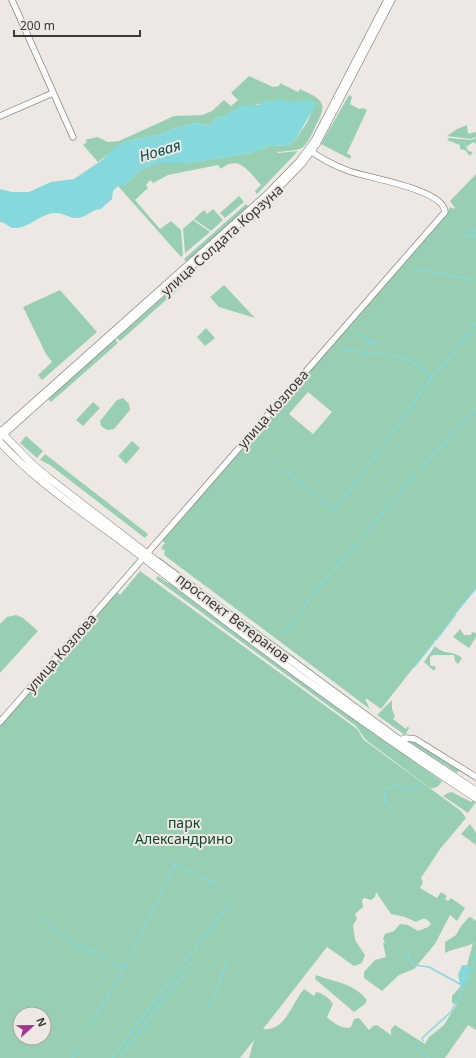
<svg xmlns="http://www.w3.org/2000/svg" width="476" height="1058" viewBox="0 0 476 1058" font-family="'Noto Sans',sans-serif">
	<rect width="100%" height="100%" fill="#eee8e4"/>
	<path fill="#98cfb3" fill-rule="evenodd" d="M249,76L273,87L279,86L280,83L298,92L300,89C323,100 329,102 315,127C312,134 308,143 302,148C297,151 284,151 277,152L278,153L298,151L257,194L255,191L261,185C249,172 239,154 221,169L218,165L168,175L153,183L150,180L146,185L148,188L135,200L160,229L171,221L181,230L183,255L181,257L118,186H124L141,170L156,163H188L251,153L271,145L287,146L295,140L306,124L311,114L310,101L293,102L270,101L233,111L223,117L216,118L213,123L209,125L195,123L182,126L160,134L124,142L98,162L83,145L87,142L85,140L97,137L108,142L119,141L174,116L202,115L212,111L224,100L231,106L238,100L231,93Z
		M349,95L352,97L350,104L359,109L363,108L367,110L347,153L351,156L350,159L321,144Z
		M467,125L468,134L476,132V137L471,139L447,136L457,129Z
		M449,138L471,140L476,138V144L473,142L468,146L461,145L466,146L468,151L473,152L470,156L465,150L460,149V145L447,140Z
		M476,174V588L381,709L367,699H365L370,709L164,555L165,551L161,548L165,543L161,540L446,215L450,207L454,209L455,208L450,201ZM308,392L332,412L313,434L289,414Z
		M239,196L244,202L225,218L220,213Z
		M246,204L249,207L186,262L184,259Z
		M213,209L223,220L211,231L194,219L204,210L207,214Z
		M193,220L210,232L185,253L183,229Z
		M180,282L183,285L120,341L117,338Z
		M224,285L255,318L219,307L210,297Z
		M60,290L97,332L42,380L38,375L52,362L46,354L23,307Z
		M206,328L215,338L205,346L197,337Z
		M115,339L118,343L51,402L48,399Z
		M123,398L129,404L130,410L114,429L107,430L101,426L100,421L117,400Z
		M93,402L100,408L83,426L76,420Z
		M26,436L43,451L37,458L20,443Z
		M132,441L140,448L126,464L118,456Z
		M45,454L148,534L145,538L50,465L40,460Z
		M159,557L402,737H400L158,559Z
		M140,571L357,729L364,740L461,811L466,818L440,849L421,878L423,882L420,888L437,898L441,892L447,896L445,899L448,901L451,898L465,908L457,921L450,915L435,944L414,969L399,975L382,991L364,978V972L375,960L386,957L383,943H385L383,939L385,934L394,931L400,924L408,925L418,931L428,927L431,924C426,916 422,919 416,922L405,917L391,914L376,892L375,897L371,900L364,898L362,900L363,907L355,914L357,919L353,925L355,940L365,955L362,963L354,966L327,947L263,1029C285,1032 292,1003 304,989L314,996L316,992C323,993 330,999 333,1004L327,1017C333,1023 343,1030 351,1027L354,1019L359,1018L369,1030L373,1026L377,1025L391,1035V1029L395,1025L425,1044L429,1037L444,1025L457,1004L452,1003V996C460,987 467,981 470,968L467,965L473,943C464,948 455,948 445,953V942L456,935L461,926L469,917L472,918L475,921L476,919V1030L468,1025L445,1058H249L254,1040L240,1058H0V726L117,592L120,595ZM20,1014H44V1038H20Z
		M158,576L168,583L169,582L361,724L442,781C439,786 436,789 430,788L366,740L356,726L156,579Z
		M16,615L23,618L38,631L0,673V624L7,617Z
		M460,629L464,635H471L472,632L476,633V637L469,648L453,637Z
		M435,646C443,655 453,650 462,658L458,664L455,661L454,655H433L430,657V665L436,667L434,671L424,662Z
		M392,700V709L395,716L393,719L406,729L408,726L409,728L405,735L377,715Z
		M406,741H413L460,769L457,773L432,757L431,759Z
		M452,792L471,802L473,800L476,802L468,813L443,796L448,793Z
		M470,824L476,833V845L461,834Z
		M316,975C334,982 354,983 367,1000L365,1004L354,1012L315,979Z"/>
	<path fill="#85d8db" d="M279,100L293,102L306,100L317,103L295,140L287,146L271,145L251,153L188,163H156L141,170L124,186H118L113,191L112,199L101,209C92,209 87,217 78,218C70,219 63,212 54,213C40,214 28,229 14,228C8,228 6,222 0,222V189L12,192H29L51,182L74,179L102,160L113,149L124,142L160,134L182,126L194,123L209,125L213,123L216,118L223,117L242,105H258L263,102Z
		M462,965H467L471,968L464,984L461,988L458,975Z"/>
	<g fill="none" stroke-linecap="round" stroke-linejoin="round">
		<path stroke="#85d8db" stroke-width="1.5" d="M467,229L476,231
			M462,234L476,237
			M413,269L430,271
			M432,272L476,280
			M360,334L371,341L366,347
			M371,341L380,344
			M341,350L383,354
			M387,354C405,355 417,364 431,377
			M453,354L476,323
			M435,373L451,356
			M457,429L476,409
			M383,446L433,375
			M273,461L277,464
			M280,467L335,510L380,449
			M420,469L454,432
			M364,535L415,475
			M334,570L358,542
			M457,611L476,588
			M299,613L330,574
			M283,633L296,617
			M436,640L455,615
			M414,667L434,642
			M386,789L397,785L411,791L418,784
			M384,792L385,802L392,810
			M171,861L175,865L197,875
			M201,876L218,885
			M39,918L67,940L108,959
			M195,948L229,903
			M408,952L409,959L414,965L429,967L460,984
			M129,958L175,865
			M113,962L123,968
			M183,964L191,953
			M189,966L193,961
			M219,984L227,962
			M209,1007L218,986
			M88,1030L127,962
			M423,1041L422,1038L451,1012L472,971L476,953
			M419,1046V1050L428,1057
			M116,1052L180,968
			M122,1055L187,970
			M72,1058L77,1049
			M112,1058L114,1055"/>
		<defs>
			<path id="minor" d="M12,0L73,137
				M0,116L53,93
				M0,432L268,193L299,161L314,141L387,0
				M0,438L271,196L302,164L317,144L392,0
				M0,722L445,212C444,189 367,178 349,171C335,166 320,158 308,149
				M399,740L406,738L415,739L476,777"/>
			<path id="major" d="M0,431L32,464L50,479L155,560L399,740L476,791
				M0,442C39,485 90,517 136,552C246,638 359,722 476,798"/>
		</defs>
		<use href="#minor" stroke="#918b88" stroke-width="7"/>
		<use href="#major" stroke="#918b88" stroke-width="8"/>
		<use href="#minor" stroke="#fff" stroke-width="5.5"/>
		<use href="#major" stroke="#fff" stroke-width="7"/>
	</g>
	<g text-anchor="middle" stroke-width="4" stroke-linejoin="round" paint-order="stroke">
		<g font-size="14" fill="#3c3938" stroke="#eee8e4">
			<text transform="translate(222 240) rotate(-42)" y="5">улица Солдата Корзуна</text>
			<text transform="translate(273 409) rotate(-49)" y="5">улица Козлова</text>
			<text transform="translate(233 618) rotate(37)" y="5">проспект Ветеранов</text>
			<text transform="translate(61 653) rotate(-49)" y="5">улица Козлова</text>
		</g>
		<g font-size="14" fill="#11452f" stroke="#eee8e4">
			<text x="184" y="828">парк<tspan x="184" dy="16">Александрино</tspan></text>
		</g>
		<g font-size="15" font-style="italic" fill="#025154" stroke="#eee8e4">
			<text transform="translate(160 151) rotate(-17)" y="5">Новая</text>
		</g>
	</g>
	<g transform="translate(32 1026) rotate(68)"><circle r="19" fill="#eee8e4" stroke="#a7a29f"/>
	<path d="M0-3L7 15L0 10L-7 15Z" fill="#a53491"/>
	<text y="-6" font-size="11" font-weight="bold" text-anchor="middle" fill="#3c3938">N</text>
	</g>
	<path d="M14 30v6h126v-6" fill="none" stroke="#3c3938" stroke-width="2"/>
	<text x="20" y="30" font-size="12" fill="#3c3938" stroke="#eee8e4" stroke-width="3" paint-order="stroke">200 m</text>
</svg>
